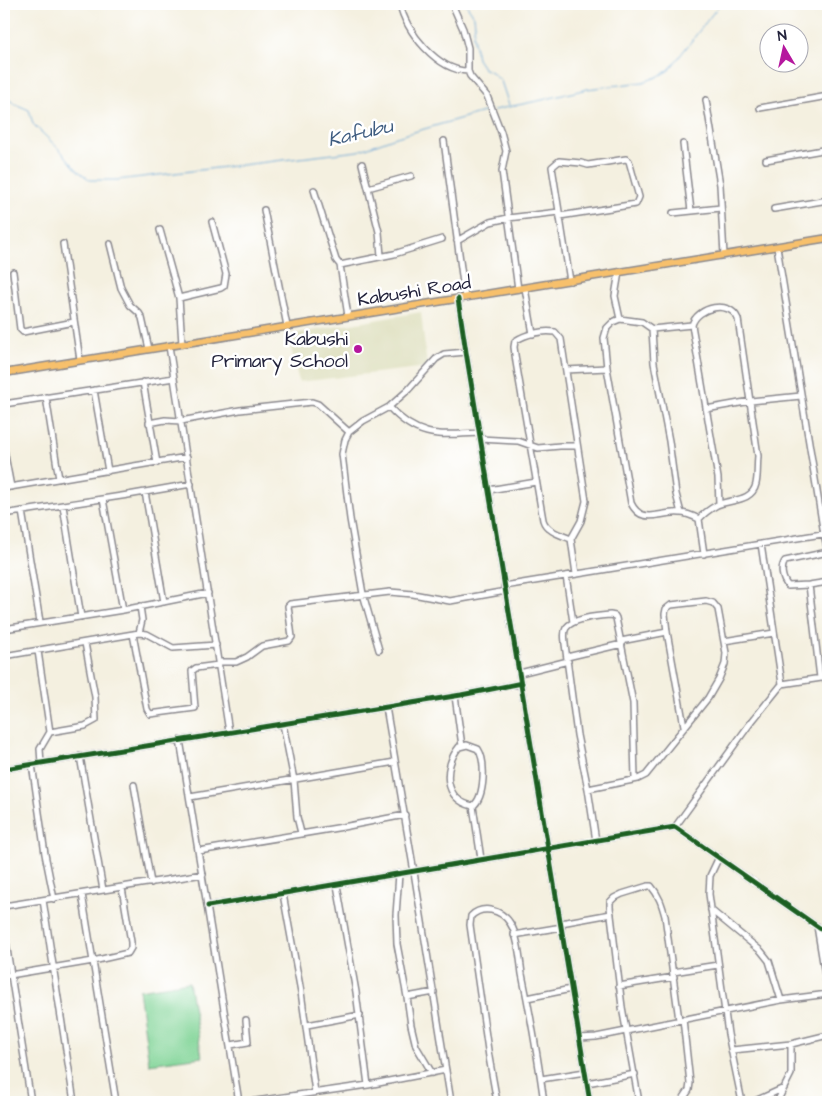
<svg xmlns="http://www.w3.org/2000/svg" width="832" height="1106" viewBox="0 0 832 1106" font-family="'Architects Daughter',sans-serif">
	<rect width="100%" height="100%" fill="#fff"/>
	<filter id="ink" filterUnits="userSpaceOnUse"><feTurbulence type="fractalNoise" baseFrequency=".02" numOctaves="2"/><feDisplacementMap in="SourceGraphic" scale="10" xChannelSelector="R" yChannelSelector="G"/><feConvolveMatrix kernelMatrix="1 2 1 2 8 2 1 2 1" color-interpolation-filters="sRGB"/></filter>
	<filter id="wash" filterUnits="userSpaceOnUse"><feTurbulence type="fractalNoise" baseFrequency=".0096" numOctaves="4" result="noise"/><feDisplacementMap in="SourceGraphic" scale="20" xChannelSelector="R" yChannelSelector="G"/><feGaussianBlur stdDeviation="1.12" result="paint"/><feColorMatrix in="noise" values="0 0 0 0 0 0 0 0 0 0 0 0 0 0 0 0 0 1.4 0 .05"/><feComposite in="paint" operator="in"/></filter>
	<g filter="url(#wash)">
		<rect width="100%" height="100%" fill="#f4f0e0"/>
		<path fill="#dddebc" d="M421,312L427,367L299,382L288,335Z"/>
		<path fill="#80d496" stroke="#517b68" d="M189,982L202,1057L149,1064L139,990Z"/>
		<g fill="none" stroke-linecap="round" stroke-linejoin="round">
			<path stroke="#60a2d4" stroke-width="1" d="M466,4L474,16L475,25L473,35L477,59L483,68L491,72L501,81L509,105
				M4,24V68
				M4,96L15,104L29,110L33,124L62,152L77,170L90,180H117L358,151L393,138L490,110
				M494,110L542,100L587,89L643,82L657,77L669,70L720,4"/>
		</g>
	</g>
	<g filter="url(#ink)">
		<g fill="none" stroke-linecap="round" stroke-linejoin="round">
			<defs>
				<path id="minor" d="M400,4C405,31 438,71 468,71
					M452,4L463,29L468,48V71L470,76L487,96L501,132L506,151L502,171L518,289
					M706,100L720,185L724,255
					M760,108L828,96
					M444,141L465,298
					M683,144L691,211
					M766,160L828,149
					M362,164L379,232L381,256
					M368,188L411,176
					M314,190L336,260L340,265L348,316
					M774,209L828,200
					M264,210L287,326
					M673,213L721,208
					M560,216L636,204L639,197L629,161L626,159L588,165L581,163L559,161L552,167L570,281
					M160,230L179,298L182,344
					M457,241L490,222L508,218L559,212
					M63,244L80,360
					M110,244L121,288L130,305L139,313L142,318L149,349
					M777,247L824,534L828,551
					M340,265L394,254L442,239
					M13,272L20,329L23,332L74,322
					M619,272L615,296L620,319
					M525,288L533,334
					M179,298L221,288L224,286L226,274L212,222
					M458,299L466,352L590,1102
					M692,325L652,329L642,322L620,319L613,322L607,328L604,338L607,368L631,503C642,526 660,511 680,513C686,513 693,516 699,519L704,554
					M652,329L654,363L669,441L676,494L681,513
					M169,346L229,732
					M566,370L607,368
					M143,382L157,463
					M94,390L108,471
					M46,397L59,479
					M4,404L174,378
					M389,407C418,439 440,435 479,433
					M706,409L751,401L801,396
					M149,423L165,420L181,421L240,410L312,402L318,404L349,432
					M480,439L518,441L538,448L560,446H577
					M4,450L11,487
					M4,488L187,457
					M489,490L536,482
					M145,492L164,602
					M103,499L123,610
					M63,506L81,617
					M22,511L40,622
					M4,514L128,495L191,484
					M699,519C704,513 710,509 717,505C731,499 752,502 756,484C758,475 757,465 758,456L738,319C730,299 697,307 692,325L718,478L719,504
					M571,539C561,535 546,531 543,520L516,362L514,347L515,341C526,334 542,330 555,332L561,339L586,501L581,521L571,539L576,574
					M761,544L782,684
					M566,576L573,622
					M809,585L788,586C782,579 780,568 785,561L828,552
					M504,586L828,533
					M4,629L123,610L208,593
					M139,633L142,620L140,606
					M133,634L147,709L150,714L195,708L192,671L196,668L218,665
					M621,641L667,632
					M724,641L774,633
					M379,650L363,594L350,519L342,454L345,440L349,432L363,421L389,407L408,390L436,359L444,354L466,352
					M38,651L50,732L40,749L41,763
					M4,656L139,633L147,634L173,648L216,645
					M567,657L622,644
					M218,662H236L247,657L262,646L289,641L292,637L288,606L290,604L390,592L413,594L450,601L506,591
					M520,673L568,661
					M820,678L809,585L828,582
					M455,696L462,746
					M386,707L414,872L451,1102
					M283,724L294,780L297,817L301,833
					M50,732L85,726L96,720L95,697L85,643
					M180,740L239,1102
					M467,745L478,749C486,761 485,797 473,806C443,800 443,767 459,747Z
					M80,756L103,890
					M32,764L45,854L54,899
					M4,769L461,695L522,683
					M134,785L151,883
					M588,789L638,779L646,775L708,698L719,679L725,664L726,653L718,609L713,603L706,601L671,605L666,609L665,614L667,632L684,726
					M190,797L395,762
					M473,806L481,859
					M675,827L749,725L782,684L828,677
					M596,841L588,789L577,735L565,644C565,639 563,633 566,628C573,618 598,616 610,615L615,616L616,618L633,703L635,779
					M199,851L343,827L405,815
					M719,857L710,876L709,894L728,1034L742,1102
					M399,874L396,915L397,944L407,997L434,992
					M337,885L356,992L368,1085
					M82,894L116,1102
					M283,894L301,992L315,1092
					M43,900L74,1102
					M4,906L203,874
					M208,906L675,827L828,934
					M711,910L761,951L769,961L781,1000
					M561,923L611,914
					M817,926L828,993
					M4,930L31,1102
					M514,935L562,927
					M673,972L718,965
					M4,976L93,961L128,953L131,948V942L122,888
					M619,986L674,977
					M407,997L411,1025L416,1046L432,1073
					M527,998L571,989
					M307,1025L360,1015
					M580,1038L596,1037L781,1000L828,994
					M231,1045L248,1042L246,1020
					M732,1050L791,1044L828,1035
					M541,1079L585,1072
					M587,1083L635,1074
					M249,1102L368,1085L446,1070
					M497,1102L489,1057L470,925L471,916C482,905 501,909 510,923C518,935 520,959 522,974C531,1017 538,1059 544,1102
					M639,1102L622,1007L610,907V902L614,898L622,894L648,886H651C659,895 662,905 665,916L679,1020
					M681,1102L689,1090L690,1083L683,1019
					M753,1102L784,1088
					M777,1102L791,1074V1044"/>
				<path id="major" d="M4,373L828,238"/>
			</defs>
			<use href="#minor" stroke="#8b898e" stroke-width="8"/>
			<use href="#major" stroke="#8b898e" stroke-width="9"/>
			<use href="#minor" stroke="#fff" stroke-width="5"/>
			<use href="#major" stroke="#f7c06c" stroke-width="6"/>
			<defs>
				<path id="cycleway" d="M458,299L466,352L590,1102
					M4,769L461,695L522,683
					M208,906L675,827L828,934"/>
			</defs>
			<use href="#cycleway" stroke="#fff" stroke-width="8"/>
			<use href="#cycleway" stroke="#1b5e20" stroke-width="5"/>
		</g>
	</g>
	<circle fill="#b5179e" stroke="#fff" stroke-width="2" cx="358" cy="349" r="5"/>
	<g text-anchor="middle" stroke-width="5" stroke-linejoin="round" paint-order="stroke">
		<g font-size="19" fill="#22223b" stroke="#fff">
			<text transform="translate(414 290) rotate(-9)" y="7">Kabushi Road</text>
		</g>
		<g font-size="19" fill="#22223b" stroke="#fff" text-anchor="end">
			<text x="348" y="345">Kabushi<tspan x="348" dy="22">Primary School</tspan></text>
		</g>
		<g font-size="20" font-style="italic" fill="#3e5c80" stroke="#fff">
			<text transform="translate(360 132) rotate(-13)" y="7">Kafubu</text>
		</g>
	</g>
	<rect width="832" height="1106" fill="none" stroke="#fff" stroke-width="20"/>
	<g transform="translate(784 48) rotate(351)"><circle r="24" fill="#ffffff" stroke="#a7a7b1"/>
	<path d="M0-4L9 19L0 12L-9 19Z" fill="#b5179e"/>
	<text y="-8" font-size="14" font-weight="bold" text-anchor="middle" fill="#22223b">N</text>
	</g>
</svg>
